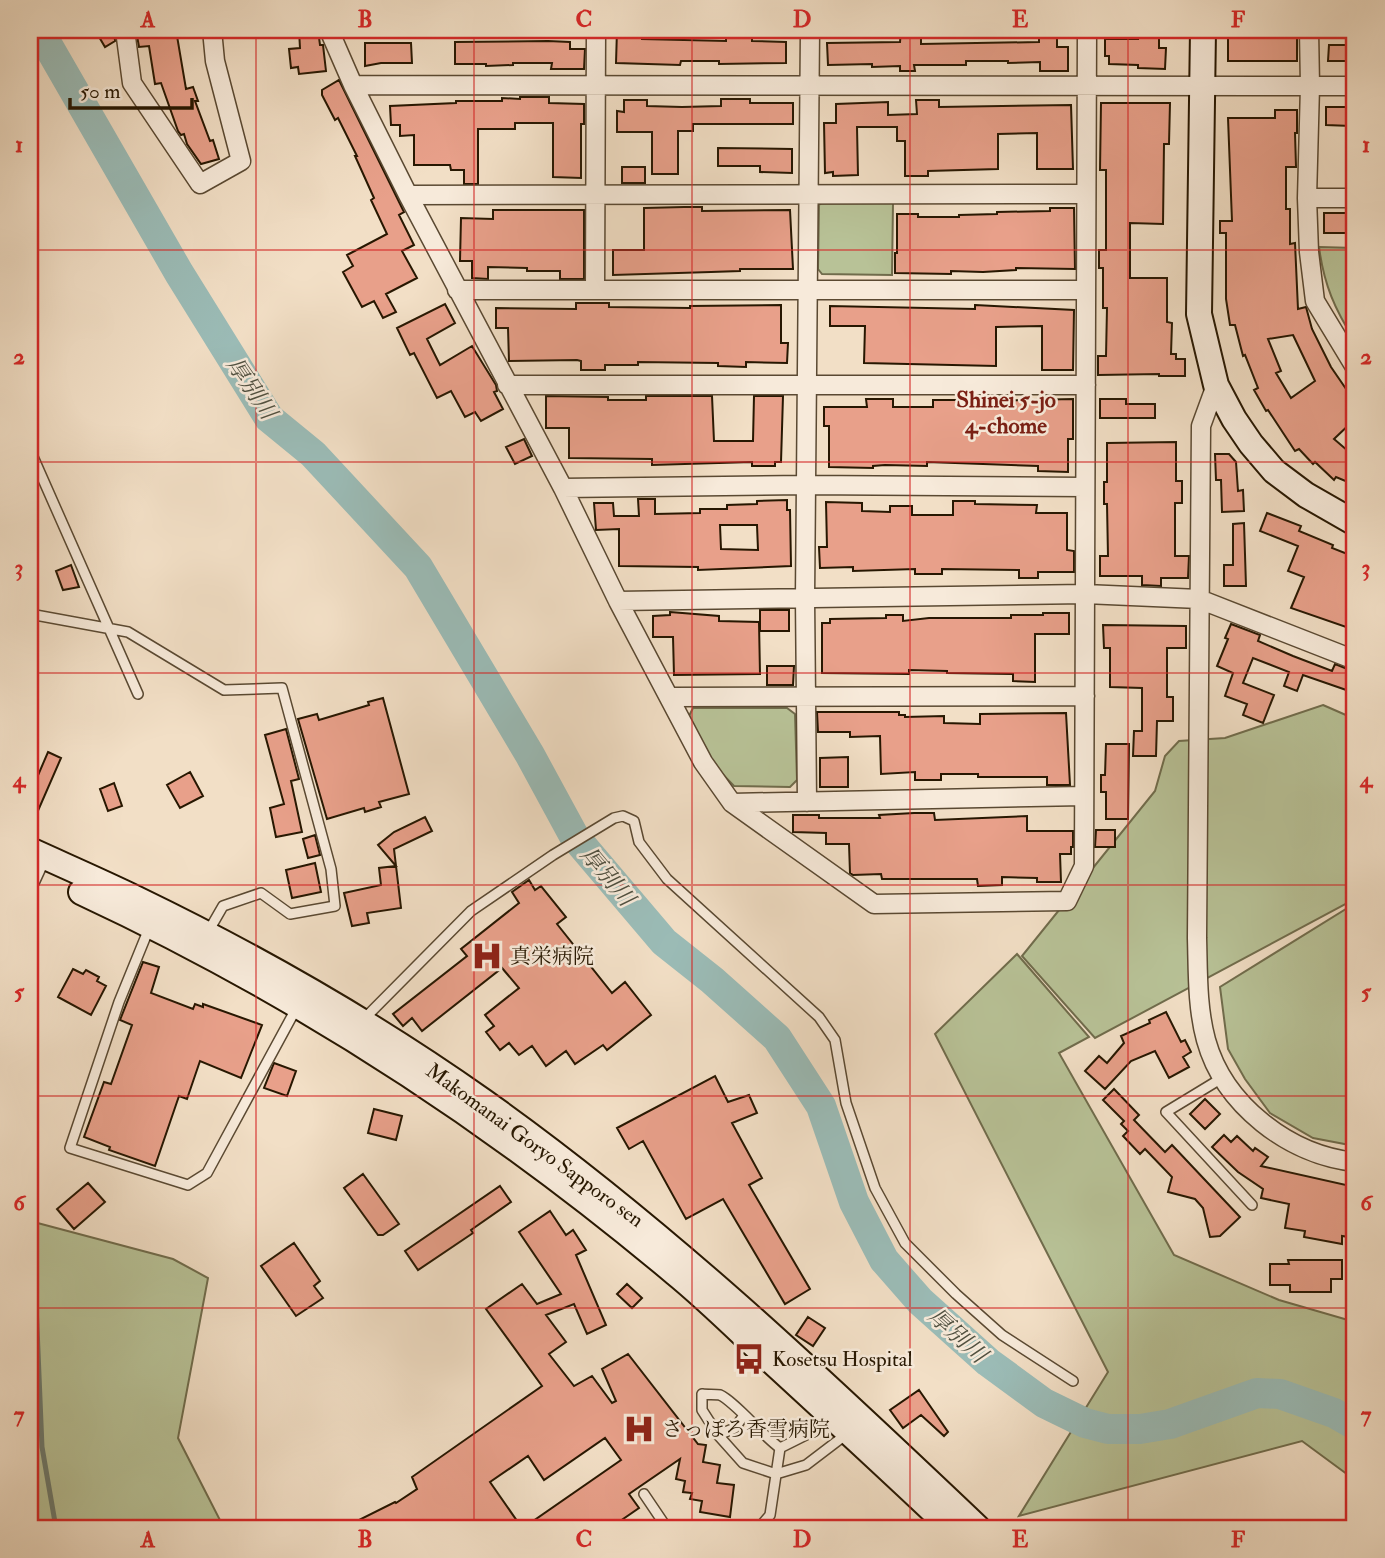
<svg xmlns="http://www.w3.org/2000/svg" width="1385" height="1558" viewBox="0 0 1385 1558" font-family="'IM FELL Double Pica','Noto Serif JP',serif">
	<rect width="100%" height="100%" fill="#f2dfc6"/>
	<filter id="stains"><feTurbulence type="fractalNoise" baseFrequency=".00286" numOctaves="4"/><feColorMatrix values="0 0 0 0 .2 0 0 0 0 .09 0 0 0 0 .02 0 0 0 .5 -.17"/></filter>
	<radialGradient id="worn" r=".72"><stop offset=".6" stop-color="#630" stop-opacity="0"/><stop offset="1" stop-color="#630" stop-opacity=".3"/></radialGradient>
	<path fill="#b8c297" stroke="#706c4c" stroke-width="2" d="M825,200L893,203L892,275L822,274L818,269L819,205Z
		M1319,247L1355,248V341C1335,310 1324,285 1319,247Z
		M1323,705L1355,719V899L1095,1038L1022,956L1155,791L1165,756L1179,741L1225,738Z
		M693,708H787L795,714L797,780L790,787L734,786L708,759L687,720Z
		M1354,904L1355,905V1146L1313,1138L1270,1113L1245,1079L1228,1049L1220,987Z
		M1017,954L1089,1037L1059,1053L1174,1255L1279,1300L1355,1322V1480L1302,1441L1019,1516L1108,1372L935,1034Z
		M30,1221L173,1259L208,1278L178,1438L224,1528H30Z"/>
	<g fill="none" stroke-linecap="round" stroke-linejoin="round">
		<path stroke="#6d7a6e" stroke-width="5" d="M30,1206L32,1207L42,1447L56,1528"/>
		<path stroke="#9bbcb7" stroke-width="30" d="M39,30L179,273L269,418L313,454L418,567L530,755L574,836L664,942L712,980L777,1038L821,1106L854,1202L884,1260L920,1301L988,1362L1044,1403L1085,1423L1108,1429H1140L1170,1424L1257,1393L1280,1394L1334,1413L1355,1425"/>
	</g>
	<path fill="#e8a08a" stroke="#271701" stroke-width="2" fill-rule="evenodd" d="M95,30H114L115,41L105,47Z
		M136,30H176L186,89L193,87L198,101H195L210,141L213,140L219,159L201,164L187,144L184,134L181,135L178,131L161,83L155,84L149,46L139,47Z
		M299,30H318L320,45H323L326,71L299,74L298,67L291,68L289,49L300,48Z
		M617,30H642V39L726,41V30H752V41L786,42V63L719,64V61H681L680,65L616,63Z
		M901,30H921V44L1039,42V30H1057V47H1068V71H1040V62L1008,63V61H966V65H914L915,71H900V66L872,67V64L828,65L827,43L900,42Z
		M1146,32L1159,33V48H1166L1165,69L1138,68V65L1109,64V56H1105V39H1138V37H1146Z
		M1228,37H1297V61H1228Z
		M548,41L570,42V49H585L584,69H551L552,63H513V65L486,66V64H455V42Z
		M365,43H411L412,63H381L365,66Z
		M1329,45H1353V61H1328Z
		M339,80L404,212L399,215L414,245L402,251L417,278L386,294L396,312L383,318L374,301L362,307L343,272L353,266L347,255L387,234L371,200L374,198L355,156H357L338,118L335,120L322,95V90Z
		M520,97H549V103L584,104V124H581V178L553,177V123H515V129H478V184H464V170H451L450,165H414V135L400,136V125H391L390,106L456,103V101H502V98L520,99Z
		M721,99H750V103H793V124H693V131H678V174H652V132H617V111L624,112V100H647V106L682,107L721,106Z
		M916,100H939V107L1071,105L1073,169H1037V133L998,134V169L928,171V176H905V141H897V127H857L858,175L833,176V172L825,173L824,123H836V104L888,102V115L917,114Z
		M1101,103H1170L1169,144H1164L1163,224L1130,223V278H1167V322L1172,323L1171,354H1176V359H1185V376H1159V374L1098,375V356H1106L1107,308H1103V268H1099V250H1106V170H1100Z
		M1326,107H1351V126L1326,125Z
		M1275,110H1297V133H1295L1296,167H1286V209H1290V244L1295,243L1298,309L1306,307L1312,329L1331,367L1355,402V419L1334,439L1355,457V485L1336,477L1334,480L1315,462L1313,464L1299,449L1295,451L1268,410L1266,411L1254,390L1258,388L1245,355L1243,356L1235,325H1230L1226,299V233H1220V221H1232L1228,118H1275ZM1293,335L1315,381L1291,398L1276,373L1281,371L1268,339Z
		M718,148L792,149V173L760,172V166H718Z
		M622,167H645V183H622Z
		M684,207H702V211L790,210L793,269H740V271L711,272L613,275V250H644V208Z
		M1050,208H1074L1075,269L1016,268V270L983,272L951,271V274L895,273V253H897V214H918V217H959V215L997,214V212L1050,211Z
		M493,210H584V279H560V271H527V268L488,267V279L472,278V261H460L461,218L493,219Z
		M1324,213H1355V233H1324Z
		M576,303H609V307L690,308V306L781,305V343H788L787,363L746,362V367L718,366V363L638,362V365H605V370H581V361L577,360L509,361L508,328H496V308L576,309Z
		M445,304L455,323L427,339L440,365L472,346L496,385L497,391L494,392L503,409L481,421L475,412L465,417L451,391L437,398L414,353L410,355L397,328Z
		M975,305L1074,310L1073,370H1042V326L996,327V366L864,363L865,326H830V306L975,309Z
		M546,396L608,397V400H646V396H712L714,441H753L754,396H783L781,462H775V466H752V462L652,465V459L569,458V428H546Z
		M866,399H893V407H933V400H958V407H983V401L1073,399V439H1068V472L1038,471V466L927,462V466L885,465L873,466V468L829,467V426H824V407H867Z
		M1100,399H1126V404H1155V418H1100Z
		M524,439L532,456L515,464L506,447Z
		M1176,442V481H1182V503H1175V556H1189L1188,578H1161V586L1142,585V576H1100V556H1108L1107,504H1104V482H1107V443Z
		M1215,454H1229L1236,462L1238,491L1243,490L1244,511L1222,512L1221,480H1216Z
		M638,499H655V514L700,513V509H727V505L757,504V501L787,500V510H790L791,566L698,570V567L619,566V529L596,530L594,503H613L614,516H639ZM720,525H757L758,550L721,549Z
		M953,501H975V504L1037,505L1036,513H1067V550L1074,551V572H1038V578H1019V570L942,569V574H915V569L853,571V567L820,568L819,547H827L826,502L862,503V511L890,512V506H912V515H953Z
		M1267,513L1301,526L1299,531L1333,545L1332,548L1355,557V611L1349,628L1291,608L1304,577L1288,571L1298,546L1260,531Z
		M1244,523L1246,586H1224V565H1233V524Z
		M71,565L79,587L63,590L56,571Z
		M760,610H789V631H760Z
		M670,612L719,616V621L759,622L760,674L674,675L673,637H653V616L670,615Z
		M1043,613H1069V634H1035V682L1013,681V674L947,673V671L909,670V674L822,673V623H830V619L886,618V615H903V621L929,618H1011V615H1043Z
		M1231,624L1260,635L1258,641L1293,656L1332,671L1335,664L1355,672V693L1303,675L1297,691L1284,686L1289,672L1253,658L1243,683L1274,695L1263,723L1243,715L1247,704L1225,696L1233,673L1217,666L1228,639L1225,638Z
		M1103,625L1186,626V648H1167V697H1173V721H1157L1156,756H1133L1134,731H1142V688L1110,687V648H1104Z
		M767,666H794L793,685H767Z
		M383,698L409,794L379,802L381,807L365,812L364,808L327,819L298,719L317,714L319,720L369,705L368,702Z
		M817,712H899V715H905V717L944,716V723L980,724V714L1066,713L1070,785H1047V777H978V774H941V780H915V772L881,774L880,736L850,737V732H818Z
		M286,729L299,779L291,781L302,832L276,837L270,808L284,804L265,735Z
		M1106,744H1129L1128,819H1106V792H1101V775H1105Z
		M48,752L61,758L30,829V794Z
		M848,757V787H820V758Z
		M190,772L203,796L180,808L167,785Z
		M114,783L122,806L108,811L100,789Z
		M914,813H934L935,820L1027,816V831H1073V847H1071V854H1060L1061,882H1037V878L1002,877V885L978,886L977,879H882L881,874L853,875L850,873L849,844H826V833L793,832V815H819V818H880L879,815Z
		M425,817L432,831L394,849L401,908L367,913L369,923L352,926L344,893L381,885L379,868L396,866L378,845L394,832Z
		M1096,830H1115V847H1095Z
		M315,835L320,855L308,858L303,839Z
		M315,863L321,892L292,898L286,870Z
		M529,880L535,890L541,886L566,917L557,924L612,993L625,982L651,1015L607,1050L603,1045L575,1064L566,1051L546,1066L532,1046L519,1055L509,1043L500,1050L486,1032L494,1026L485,1015L519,988L502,968L422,1031L412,1018L403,1026L393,1014L467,956L461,949L519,903L512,892Z
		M143,962L159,967L151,993L193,1009L195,1004L203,1007V1004L262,1025L241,1078L200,1061L187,1099L179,1096L155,1166L109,1150L110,1147L84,1137L104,1082L111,1084L132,1025L120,1020Z
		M73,969L83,974L86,970L99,977L97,981L106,986L91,1015L58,997Z
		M1166,1012L1181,1042L1185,1040L1191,1052L1183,1057L1189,1067L1169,1078L1155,1051L1131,1061L1105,1089L1085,1071L1099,1056L1107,1063L1124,1043L1121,1036L1150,1023L1149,1020Z
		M274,1063L296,1071L287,1096L264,1088Z
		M715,1076L728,1102L749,1095L757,1113L732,1123L762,1178L749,1185L810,1289L785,1304L723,1199L686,1219L643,1141L629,1149L617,1128Z
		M1114,1089L1139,1115L1134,1120L1165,1152L1172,1145L1240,1217L1220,1236L1210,1237L1203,1208L1195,1199L1168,1192L1172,1177L1145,1149L1140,1154L1123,1136L1128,1131L1121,1124L1124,1121L1103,1100Z
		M1205,1099L1220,1114L1205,1129L1190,1114Z
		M374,1109L402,1116L396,1140L368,1133Z
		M1224,1135L1231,1142L1237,1136L1253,1151L1255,1148L1268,1157L1261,1166L1355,1187V1206L1352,1205L1349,1237L1342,1236V1244L1304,1237L1305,1231L1285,1228L1289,1204L1261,1198L1263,1189L1238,1172L1212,1147Z
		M363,1174L399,1224L383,1235H378L344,1188Z
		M88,1183L105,1202L74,1229L57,1209Z
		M500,1186L511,1202L471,1230L473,1233L418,1270L405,1251Z
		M550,1211L566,1235L573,1230L586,1250L576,1255L606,1325L587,1334L574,1304L546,1315L566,1342L549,1354L574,1386L592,1376L612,1403L616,1401L602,1369L628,1354L698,1444L706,1445L703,1462L720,1465L717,1483L734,1485L730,1517L700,1512L702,1501L690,1499L692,1493L683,1492L685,1481L676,1479L680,1459L629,1494L639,1508L610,1528H523L621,1460L605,1438L544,1480L528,1456L490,1482L522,1528H343L395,1502L396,1503L417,1489L412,1477L542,1386L486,1309L522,1284L537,1304L561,1294L519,1232Z
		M294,1243L320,1281L314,1286L323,1298L296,1316L261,1266Z
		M1288,1260H1342V1279H1331V1292H1290V1285H1270V1264H1289Z
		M627,1284L642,1298L632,1308L617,1294Z
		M808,1317L825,1328L813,1346L796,1335Z
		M919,1390L948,1432L944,1436L921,1415L903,1428L890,1410Z"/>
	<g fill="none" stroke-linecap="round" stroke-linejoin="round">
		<defs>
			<path id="lane" d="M30,450L138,694
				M30,614L128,632L224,690L282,688L331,869L335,906L290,914L261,893L223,906L208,932
				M150,926L119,1002L70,1148L188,1185L207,1173L297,1007
				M364,1019L471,911L553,855L614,818L623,816L634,821L639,842L667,879L819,1017L835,1040L846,1103L875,1188L905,1243L956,1294L1002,1335L1073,1381
				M1222,1078L1166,1112L1252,1205
				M718,1435L735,1428L744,1415
				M780,1448C763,1436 734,1401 720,1395C715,1394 707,1395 702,1394V1410L718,1435L743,1463L776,1474L806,1465L848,1433
				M644,1494L667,1528
				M759,1528L770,1515L780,1448L814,1431L829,1416"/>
			<path id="street" d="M125,30L132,83L200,184L241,161L215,61L212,30
				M329,30L353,85L408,195L563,488L618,601L703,762L732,803L874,904L1067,901L1084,866L1087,30
				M1309,30L1310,86L1307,198L1309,252L1315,301L1355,367
				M353,85L1355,86
				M408,195L1086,194
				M1307,198H1355
				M457,290H1086
				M595,290L596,30
				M507,385H1086
				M1216,385L1201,426L1197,938C1198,972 1197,1007 1206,1040C1224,1105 1289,1155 1355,1162
				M563,488L805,485L1085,487
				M618,601L1085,594L1199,599L1355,660
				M671,697L1085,696
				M807,802L805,598L810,30
				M732,803L1084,796
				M30,881L42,855"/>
			<path id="secondary" d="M1203,30L1199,314L1216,385L1234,419L1251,444L1274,471L1306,495L1355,523
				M30,850C65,866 102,882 137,899C257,957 374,1024 483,1101C661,1227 820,1378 978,1528
				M81,892C296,992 494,1121 675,1273C707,1299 737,1329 768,1358C829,1414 891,1471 951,1528"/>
		</defs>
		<use href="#lane" stroke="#5a4932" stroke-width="12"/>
		<use href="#street" stroke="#5a4932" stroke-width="21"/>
		<use href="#secondary" stroke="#271701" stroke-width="28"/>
		<use href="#lane" stroke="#f7eada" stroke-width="9"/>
		<use href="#street" stroke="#f7eada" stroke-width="18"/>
		<use href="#secondary" stroke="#f7eada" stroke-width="24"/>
	</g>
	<path fill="none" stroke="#d62828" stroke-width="2" stroke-opacity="0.55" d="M256,30V1528M474,30V1528M692,30V1528M910,30V1528M1128,30V1528M30,250H1355M30,462H1355M30,673H1355M30,885H1355M30,1096H1355M30,1308H1355"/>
	<defs>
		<symbol id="hospital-bare" viewBox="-9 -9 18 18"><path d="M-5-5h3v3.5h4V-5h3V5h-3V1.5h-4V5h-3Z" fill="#8f2418" stroke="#f7eada" stroke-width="2.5" paint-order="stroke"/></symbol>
		<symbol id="bus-bare" viewBox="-9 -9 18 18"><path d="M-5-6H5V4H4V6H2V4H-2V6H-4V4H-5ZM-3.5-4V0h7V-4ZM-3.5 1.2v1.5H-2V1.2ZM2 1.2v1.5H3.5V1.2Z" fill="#8f2418" stroke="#f7eada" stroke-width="2.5" paint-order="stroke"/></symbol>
	</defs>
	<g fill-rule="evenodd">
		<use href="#hospital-bare" x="465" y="934" width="44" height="44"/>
		<use href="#bus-bare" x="727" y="1337" width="44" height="44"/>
		<use href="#hospital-bare" x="617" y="1407" width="44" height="44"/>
	</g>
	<g text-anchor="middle" stroke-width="5" stroke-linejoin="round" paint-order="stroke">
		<g font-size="21" fill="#271701" stroke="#f7eada" text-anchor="start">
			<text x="510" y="963">真栄病院</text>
			<text x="772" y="1366">Kosetsu Hospital</text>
			<text x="662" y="1436">さっぽろ香雪病院</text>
		</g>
		<g font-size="21" fill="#271701" stroke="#f7eada">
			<text transform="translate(535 1145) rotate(36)" y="7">Makomanai Goryo Sapporo sen</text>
		</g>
		<g font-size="23" font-style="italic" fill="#505141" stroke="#f7eada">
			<text transform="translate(252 388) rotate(56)" y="8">厚別川</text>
			<text transform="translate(608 876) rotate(50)" y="8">厚別川</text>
			<text transform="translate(958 1335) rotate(42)" y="8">厚別川</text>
		</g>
		<g font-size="23" font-weight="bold" fill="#7a1f14" stroke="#f7eada">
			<text x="1006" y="407">Shinei 5-jo<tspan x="1006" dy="26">4-chome</tspan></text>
		</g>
	</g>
	<rect width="1385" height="1558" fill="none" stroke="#f2dfc6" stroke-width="77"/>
	<path d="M70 98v10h122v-10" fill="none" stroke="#271701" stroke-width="3.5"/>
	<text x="80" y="98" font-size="21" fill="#271701" stroke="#f7eada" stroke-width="5" paint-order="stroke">50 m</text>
	<rect x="38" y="38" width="1308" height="1482" fill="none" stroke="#d62828" stroke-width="2.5"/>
	<g font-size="23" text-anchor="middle" font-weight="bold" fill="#d62828">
		<text x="148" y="27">A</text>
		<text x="365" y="27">B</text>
		<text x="584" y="27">C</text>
		<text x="802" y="27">D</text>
		<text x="1020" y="27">E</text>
		<text x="1238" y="27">F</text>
		<text x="19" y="152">1</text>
		<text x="1366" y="152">1</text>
		<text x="19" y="364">2</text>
		<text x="1366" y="364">2</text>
		<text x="19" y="575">3</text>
		<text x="1366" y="575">3</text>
		<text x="19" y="787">4</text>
		<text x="1366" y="787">4</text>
		<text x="19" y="999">5</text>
		<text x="1366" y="999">5</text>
		<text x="19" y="1210">6</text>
		<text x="1366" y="1210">6</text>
		<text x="19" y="1422">7</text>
		<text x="1366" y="1422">7</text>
		<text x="148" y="1547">A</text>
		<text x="365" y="1547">B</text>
		<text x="584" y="1547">C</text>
		<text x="802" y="1547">D</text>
		<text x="1020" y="1547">E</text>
		<text x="1238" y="1547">F</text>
	</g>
	<rect width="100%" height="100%" filter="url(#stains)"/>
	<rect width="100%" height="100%" fill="url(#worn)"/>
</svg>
